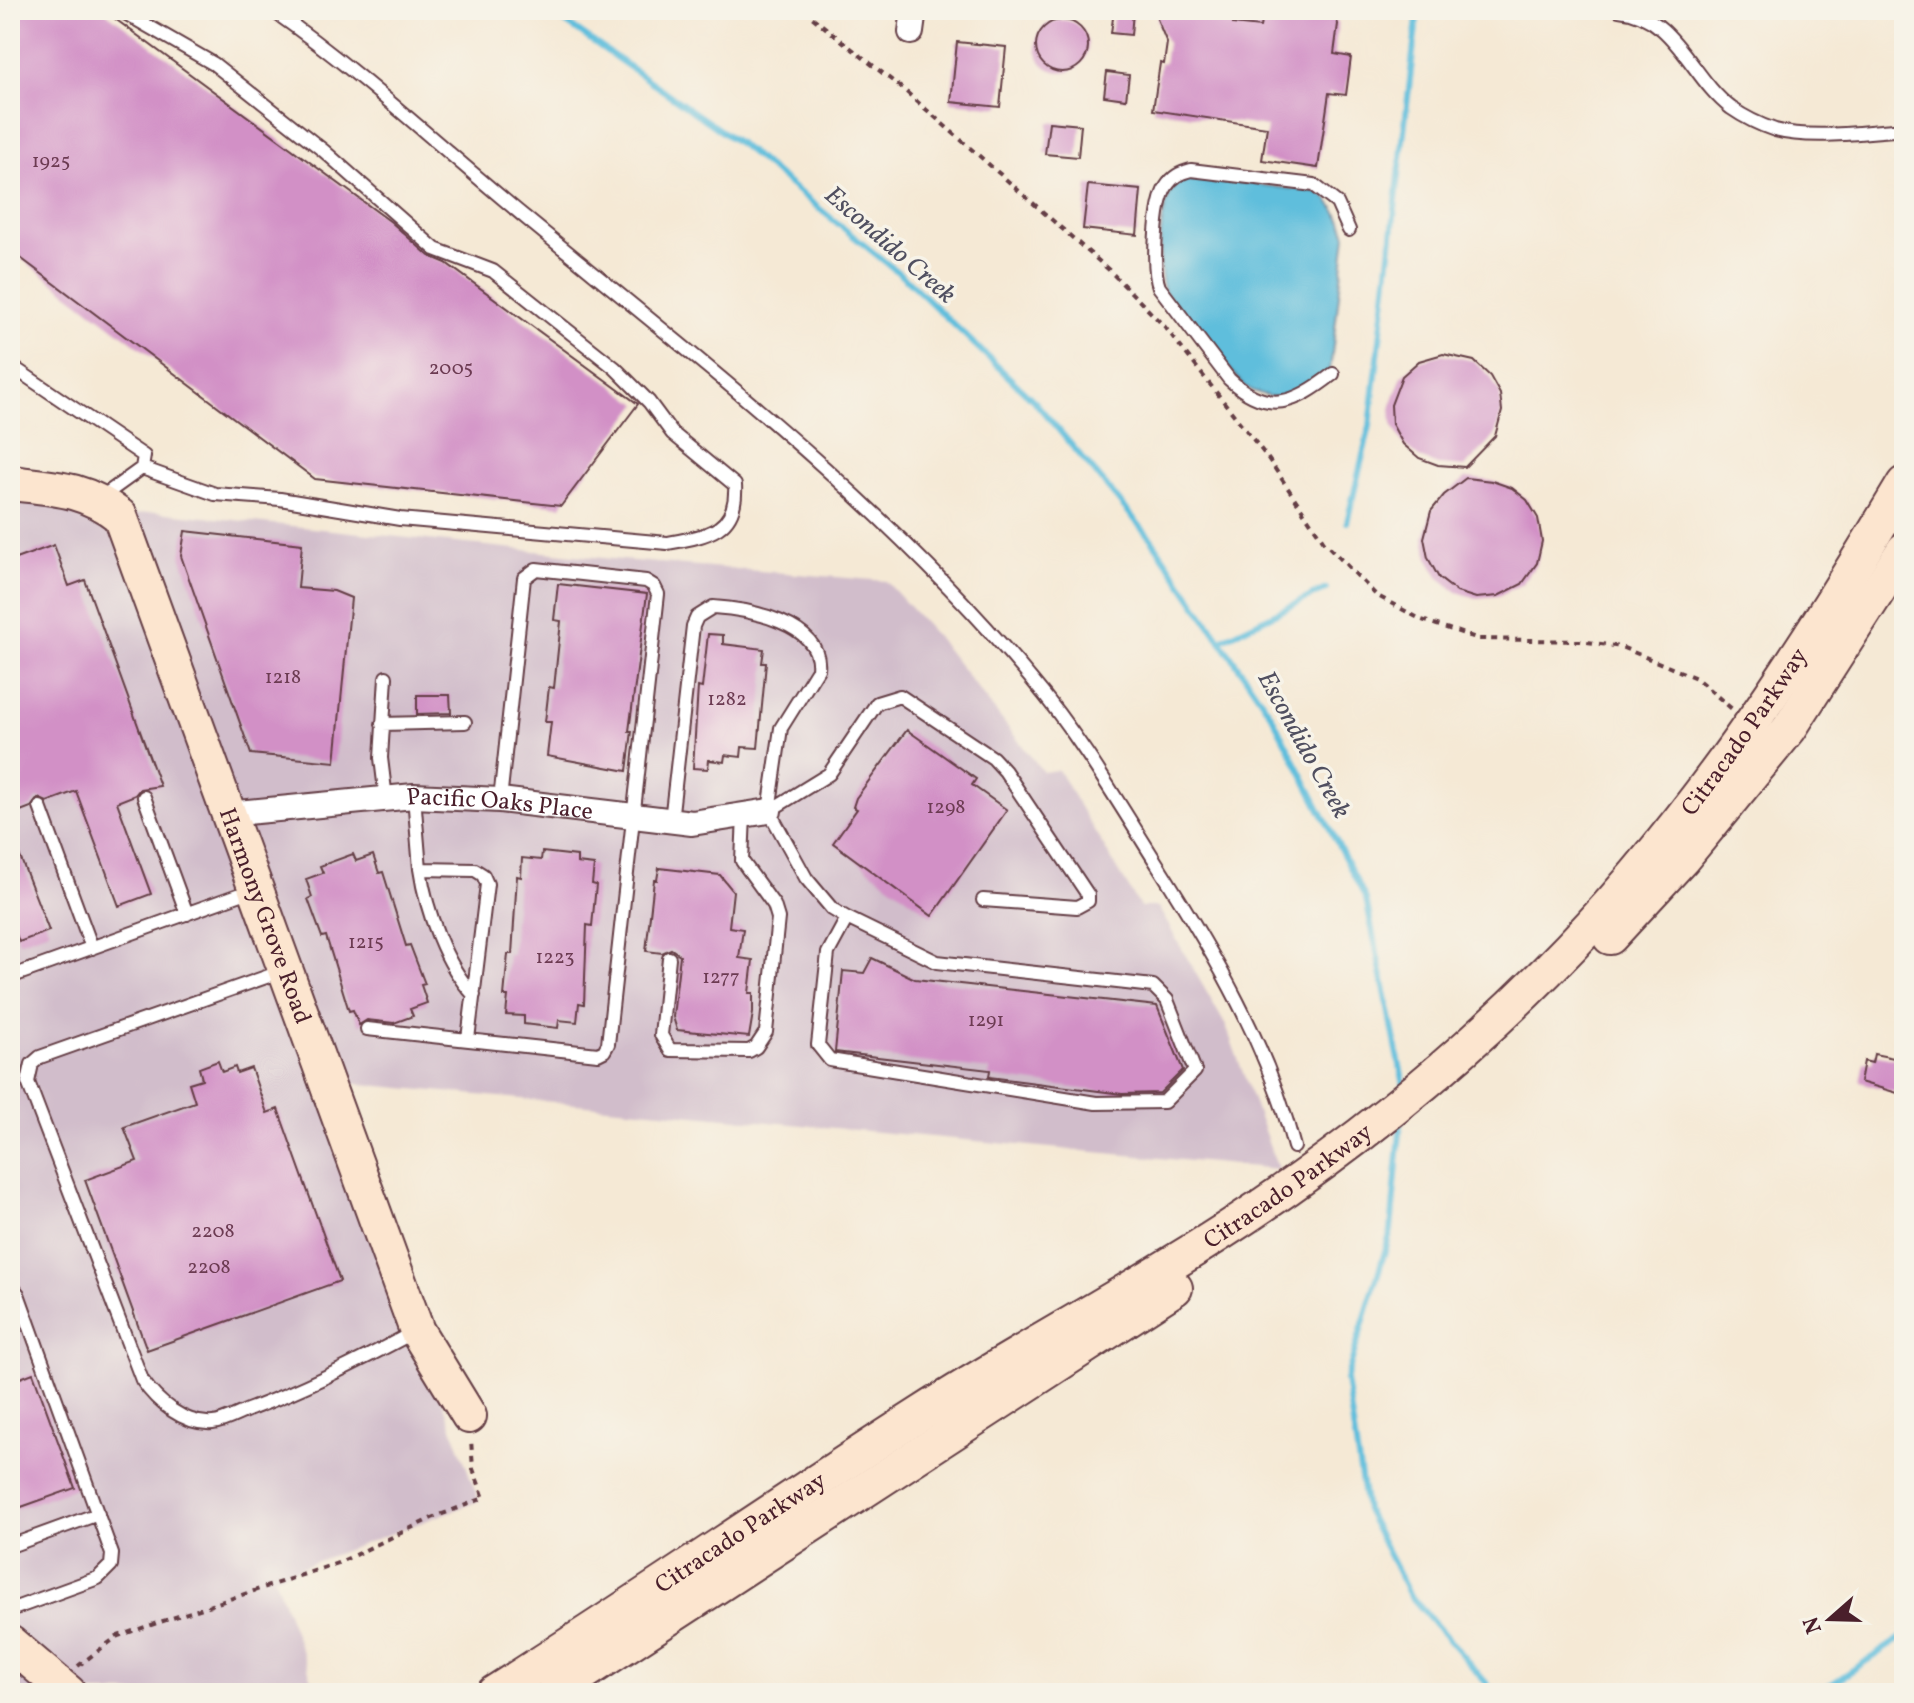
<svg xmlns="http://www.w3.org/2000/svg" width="1914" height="1703" viewBox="0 0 1914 1703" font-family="Vollkorn,serif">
	<rect width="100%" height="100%" fill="#f7f3e8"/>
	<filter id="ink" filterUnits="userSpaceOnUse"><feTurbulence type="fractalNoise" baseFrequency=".0125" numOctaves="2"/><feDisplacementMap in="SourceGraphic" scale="16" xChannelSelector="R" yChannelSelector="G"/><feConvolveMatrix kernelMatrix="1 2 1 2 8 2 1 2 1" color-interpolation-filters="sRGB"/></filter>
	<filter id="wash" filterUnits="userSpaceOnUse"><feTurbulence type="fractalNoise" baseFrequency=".006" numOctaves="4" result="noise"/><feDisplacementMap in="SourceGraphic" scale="32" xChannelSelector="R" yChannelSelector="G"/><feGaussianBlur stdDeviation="1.8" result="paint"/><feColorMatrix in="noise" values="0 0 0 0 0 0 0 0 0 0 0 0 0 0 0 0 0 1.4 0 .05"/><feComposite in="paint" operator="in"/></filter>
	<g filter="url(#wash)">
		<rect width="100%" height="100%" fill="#f5e9d5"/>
		<path fill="#d1bdcb" d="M10,483L120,516L156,512L622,560L886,581L936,636L1043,772L1058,770L1140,907H1158L1226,1026L1278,1169L325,1081L479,1501L274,1577L317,1693H10Z"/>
		<path fill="#5ebedc" stroke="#546e84" stroke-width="2" d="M1202,178L1318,192C1333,201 1341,218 1346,235L1330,371C1299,394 1281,408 1244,386L1165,292C1156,271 1158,200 1178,184C1185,178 1193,178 1202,178Z"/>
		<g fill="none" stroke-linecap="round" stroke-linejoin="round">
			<path stroke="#5ebedc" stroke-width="6" d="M548,10L741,145L905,278L1035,402L1152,540L1272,716L1366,899L1404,1085
				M1347,522L1370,426L1418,10
				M1221,640L1326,589
				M1401,1120L1391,1231L1346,1380L1366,1510L1409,1594L1495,1693
				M1818,1693L1904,1636"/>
		</g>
		<g id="blocks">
			<path fill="#d290c6" d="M16,10H103L391,222L429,256L446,263L638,404L561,506L315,479L10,250V19Z
				M1114,10L1133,12L1131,35L1111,33Z
				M1159,10H1231L1233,24L1260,27L1264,10H1333L1338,24L1334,54L1351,57L1346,95L1329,93L1318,168L1262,160L1267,127L1153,110L1160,63L1164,64L1167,43L1157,19Z
				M1036 46a26 26 0 1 1 52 0a26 26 0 1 1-52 0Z
				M957,42L1006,47L1000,107L951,102Z
				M1107,72L1129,75L1126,99L1104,96Z
				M1049,122L1081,125L1078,157L1045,154Z
				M1088,185L1141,190L1137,235L1083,229Z
				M1443,354L1474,361L1490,376L1500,394L1502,411L1495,436L1465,467L1438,465L1419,458L1403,444L1392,424L1391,405L1402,376L1419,361Z
				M1466,478L1492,481L1512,488L1527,500L1538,518L1542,541L1537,563L1522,584L1498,596L1476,598L1457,592L1439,578L1428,558L1424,538L1431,511L1444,495Z
				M185,531L302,544L298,588L334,591L351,598L335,762L251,754L181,556Z
				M54,545L69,586L85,580L160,786L140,789L135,795L117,802L151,894L119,906L76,791L47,802L38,798L31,807L10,815V561Z
				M558,584L647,594L629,731H632L627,771L547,756L551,722H545L549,687L554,688L561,621L554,620Z
				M708,634L723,635V644L764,649L762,663H766L758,748L742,747L741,757L725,755L724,762L709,760L708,769L693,768L698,687L702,688Z
				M417,695H450L451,713L417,714Z
				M907,730L976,779L972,785L1007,810L932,916L833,843L857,809L853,807L856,798Z
				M10,831L49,931L19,942L10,918Z
				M542,852L577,856V863L594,865L592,884L596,885L592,926L587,925L584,1004L579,1003L577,1022L559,1020L558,1028L524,1024V1016L506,1015L508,996H504L508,954H512L517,876L521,877L522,858L541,860Z
				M353,854L356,861L373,855L379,873L383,872L406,946L410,945L425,984L421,985L427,1003L410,1009L413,1016L394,1023L367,1020L359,1025L353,1010L349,1011L326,936L322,937L308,899L312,897L306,879L323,873L320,866Z
				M659,868L720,875L733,891L729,927L743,929L739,958L753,960L749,993H753V1013L749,1037L677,1030L673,1017L680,955L671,949L662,953L646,951L654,880H657Z
				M872,958L915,979L1157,1006L1183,1070L1160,1093L1122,1094L989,1077L990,1070L835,1052L843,971L864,973Z
				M1874,1054L1904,1060V1095L1860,1082L1864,1061L1872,1063Z
				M218,1061L222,1072L235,1067L237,1073L251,1068L267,1113L278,1109L340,1281L147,1350L85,1180L137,1161L124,1127L195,1102L189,1083L202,1079L199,1068Z
				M33,1373L75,1488L10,1511V1382Z"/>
		</g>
	</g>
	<g filter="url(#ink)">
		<use href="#blocks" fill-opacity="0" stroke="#643d44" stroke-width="2"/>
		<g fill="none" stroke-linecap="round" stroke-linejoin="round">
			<defs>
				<path id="lane" d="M120,10L214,64L324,151L435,249L493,271L615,368L649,402L672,433L735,485C738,532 706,536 667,543L400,519L280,499L215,494L142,468
					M272,10C362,73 441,148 526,218C701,362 886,504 1032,680C1081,738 1119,804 1159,867C1215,955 1268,1046 1294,1147
					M1619,10C1675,15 1691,78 1731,108C1744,117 1760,125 1775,130C1811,140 1867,132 1904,129
					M10,365L144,456L142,468L99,499
					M1333,374C1296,403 1268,416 1229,379L1159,287C1152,268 1155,204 1166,187C1173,176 1180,173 1191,170L1314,185L1337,203L1349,230
					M386,677L381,758L386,799
					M382,724L465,722
					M414,796L420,869L475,870L483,875L487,884L468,1039
					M144,797L187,914
					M40,807L92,948
					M769,811L829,774L877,703L900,696L993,758L1005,771L1088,895V901L1077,907L983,900
					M671,821L693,626L697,617L713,607C747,609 823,623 818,669L781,728L769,811L806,878L832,909L847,918L828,953L818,1045L830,1060L1096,1103L1164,1102L1195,1071L1167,1000L1153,986L937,962L847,918
					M420,869C426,910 445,965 474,995
					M669,958L661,1035L670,1050L749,1051L756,1047L766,1032L778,918L774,905L742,861L744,815
					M283,971L40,1057L32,1064L28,1082L142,1380C157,1402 184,1425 213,1423C225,1422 241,1412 253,1408C309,1387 362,1360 414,1332
					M10,977L255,889
					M367,1029L598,1054L604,1051L608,1044L658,594L654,586L646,581L536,569L524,578L500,800
					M10,1284L18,1294L112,1554L111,1565L98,1578L10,1610
					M10,1546L98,1514"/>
				<g id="street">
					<path d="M911,32L914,10"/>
					<path id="s1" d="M227,814L414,796L500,800L692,823L769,811"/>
				</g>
				<g id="secondary">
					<path id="s2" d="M10,483C54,488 84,488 120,516L417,1331L469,1416"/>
					<path d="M1610,937L1683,858L1789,729L1904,550"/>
					<path d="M10,1643L69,1693"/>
					<path id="s3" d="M494,1693C638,1602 778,1505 922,1413C1002,1362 1085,1317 1166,1267C1304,1184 1433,1085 1547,971C1691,827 1800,658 1904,484"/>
					<path d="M553,1693L1175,1288"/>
				</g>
			</defs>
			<use href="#lane" stroke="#643d44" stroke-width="16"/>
			<use href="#street" stroke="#643d44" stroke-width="28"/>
			<use href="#secondary" stroke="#643d44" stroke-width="38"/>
			<path stroke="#643d44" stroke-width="4" stroke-dasharray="6 6" stroke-linecap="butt" d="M803,10L904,90L1009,182L1109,270L1165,327L1267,457L1324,542L1376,595L1422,620L1479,639L1581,641L1621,647L1696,678L1732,709
				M78,1666L118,1636L338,1563L432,1518L484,1498L473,1469L471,1439"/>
			<use href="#lane" stroke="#fff" stroke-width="12"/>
			<use href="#street" stroke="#fff" stroke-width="24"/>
			<use href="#secondary" stroke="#fce5cf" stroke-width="34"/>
		</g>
	</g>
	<g text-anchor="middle" stroke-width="7" stroke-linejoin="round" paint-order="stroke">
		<g font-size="20" fill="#6c3b52">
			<text x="51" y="167">1925</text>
			<text x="451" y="374">2005</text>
			<text x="283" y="683">1218</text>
			<text x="727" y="705">1282</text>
			<text x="946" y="813">1298</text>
			<text x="366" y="948">1215</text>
			<text x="555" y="963">1223</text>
			<text x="721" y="983">1277</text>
			<text x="986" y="1026">1291</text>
			<text x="213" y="1237">2208</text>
			<text x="209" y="1273">2208</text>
		</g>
		<g font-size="24" fill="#4a1f2b" stroke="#f7f3e8">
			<text dy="8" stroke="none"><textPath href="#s3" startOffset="1590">Citracado Parkway</textPath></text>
			<text dy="8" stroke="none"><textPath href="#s1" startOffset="274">Pacific Oaks Place</textPath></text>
			<text dy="8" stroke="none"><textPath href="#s2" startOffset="542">Harmony Grove Road</textPath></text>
			<text dy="8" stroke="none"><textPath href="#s3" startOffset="942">Citracado Parkway</textPath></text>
			<text dy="8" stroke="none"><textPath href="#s3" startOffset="294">Citracado Parkway</textPath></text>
		</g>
		<g font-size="26" font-style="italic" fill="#504f60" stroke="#f7f3e8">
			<text transform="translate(891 244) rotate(41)" y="9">Escondido Creek</text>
			<text transform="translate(1305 744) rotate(61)" y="9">Escondido Creek</text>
		</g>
	</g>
	<rect width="1914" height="1703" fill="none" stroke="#f7f3e8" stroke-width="40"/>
	<g transform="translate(1830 1619) rotate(250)" stroke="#f7f3e8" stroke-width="6" paint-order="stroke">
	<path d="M0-6L14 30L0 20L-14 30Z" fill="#4a1f2b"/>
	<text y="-12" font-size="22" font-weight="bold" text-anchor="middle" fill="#4a1f2b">N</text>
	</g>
</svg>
